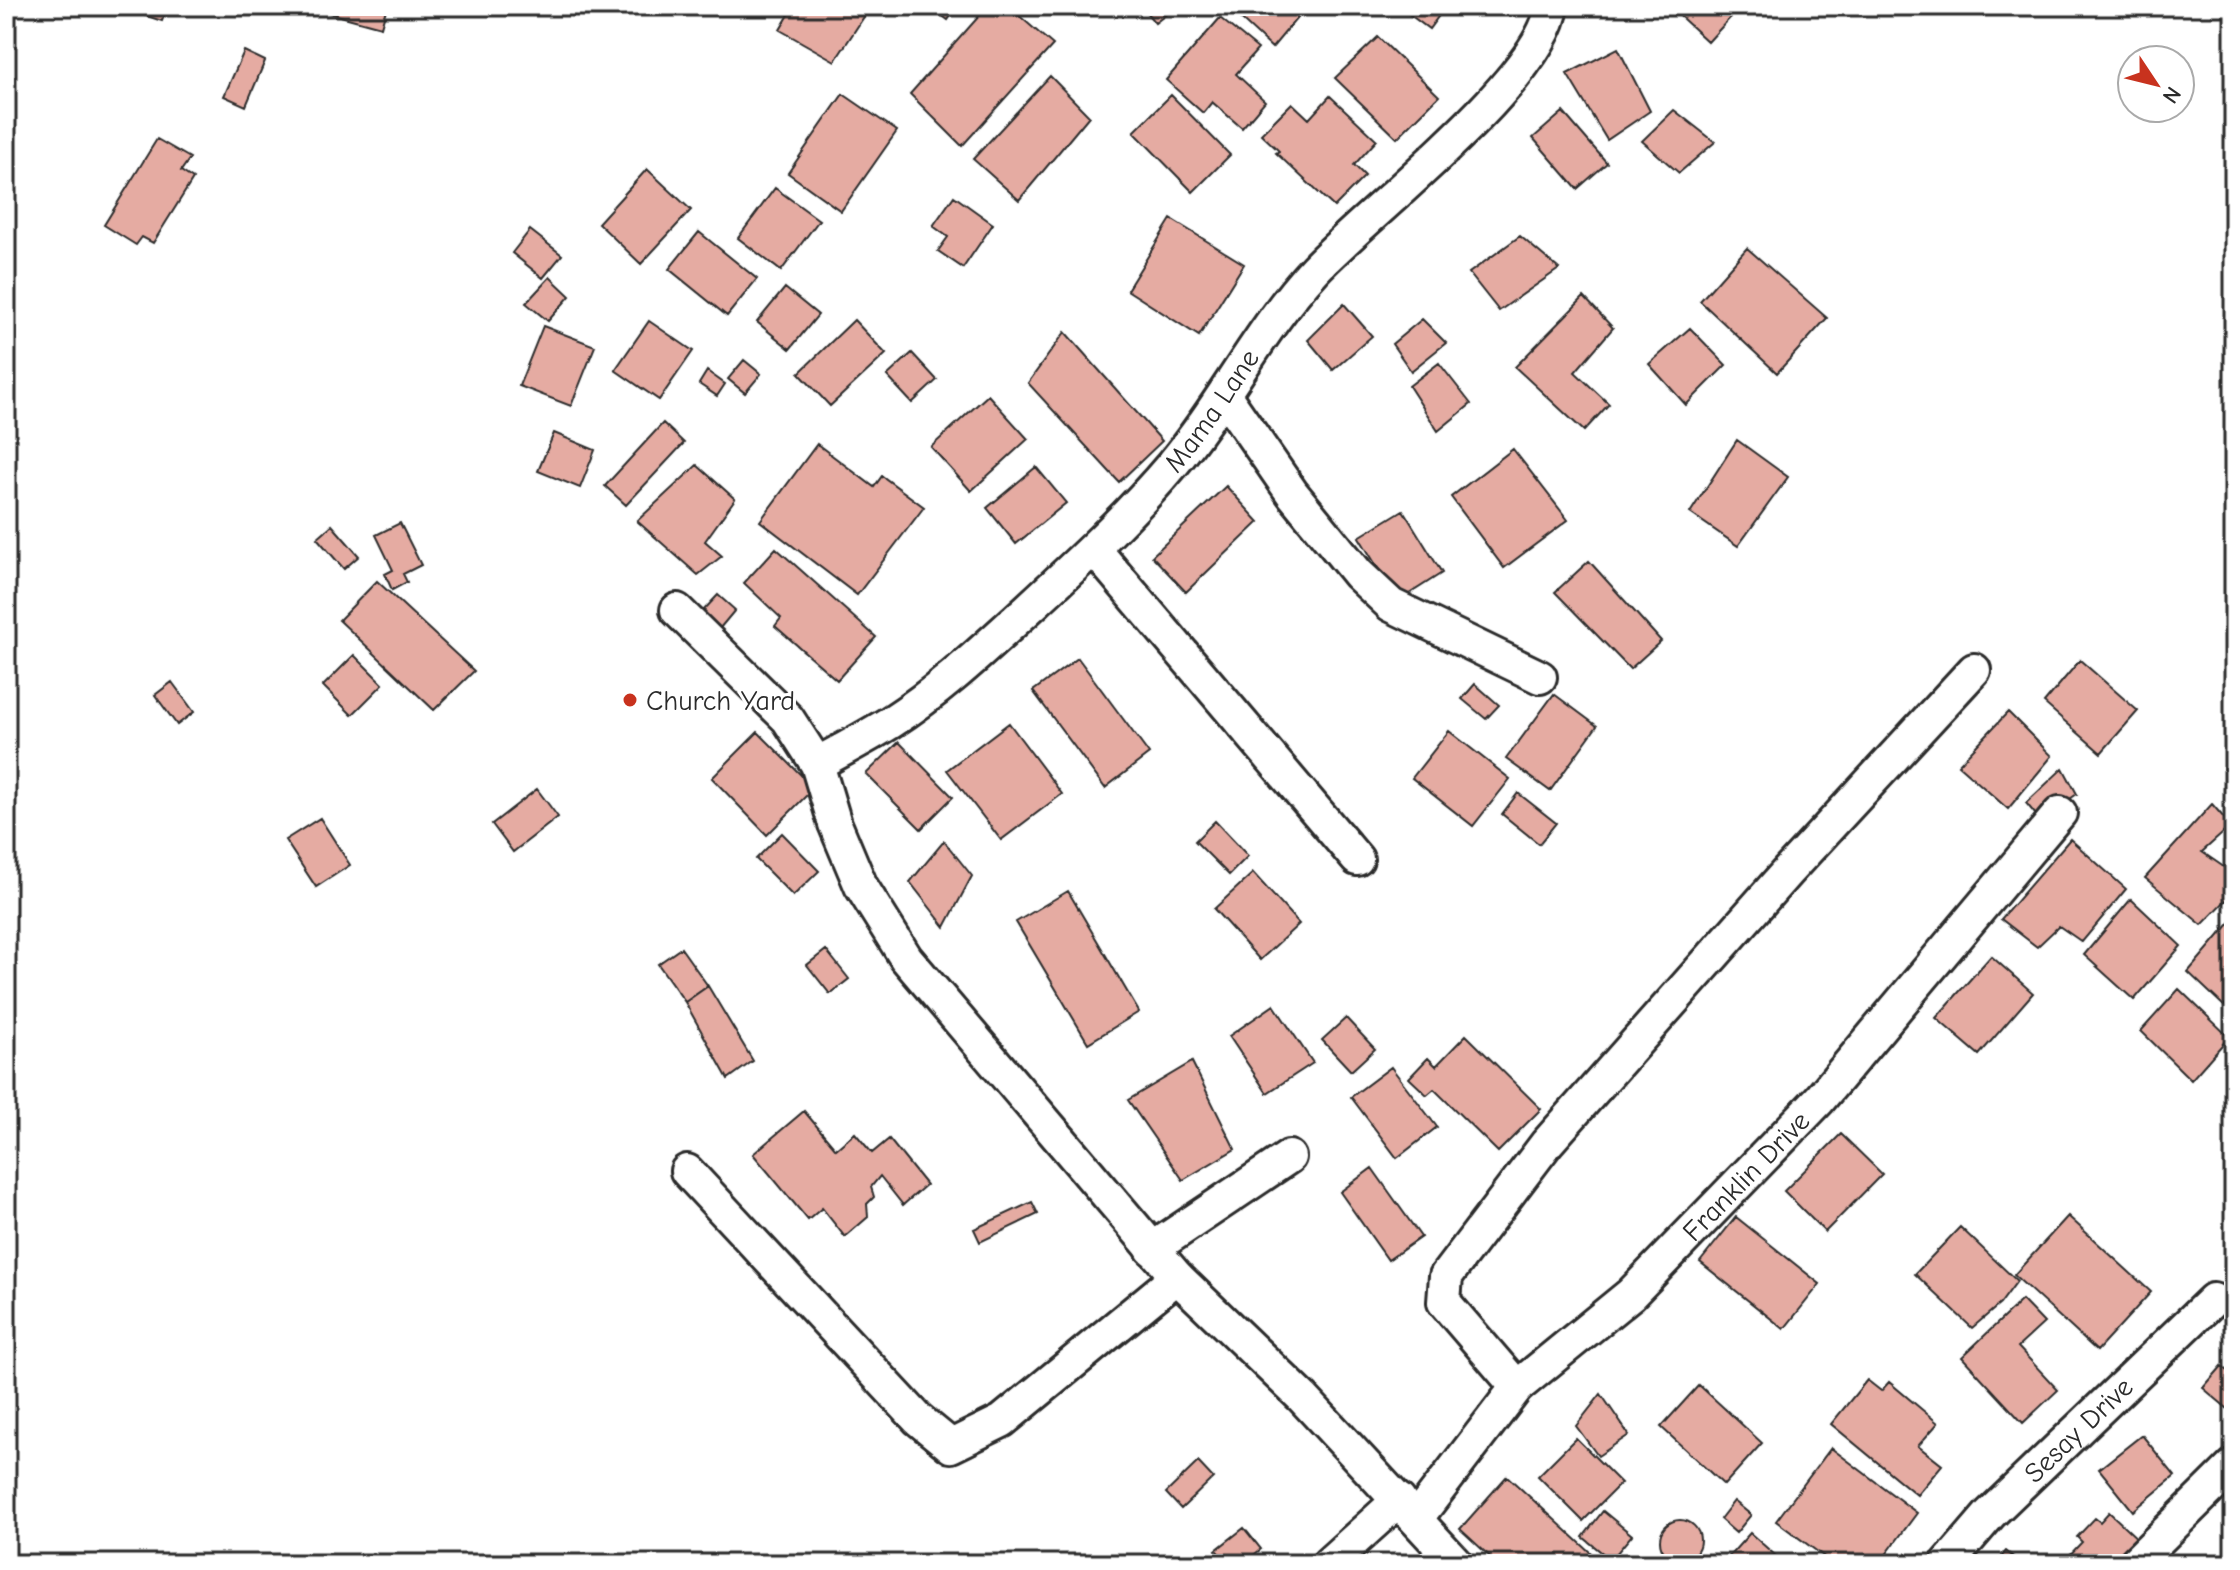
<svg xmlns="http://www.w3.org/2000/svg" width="2240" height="1570" viewBox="0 0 2240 1570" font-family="'Comic Neue',sans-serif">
	<rect width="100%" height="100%" fill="#fff"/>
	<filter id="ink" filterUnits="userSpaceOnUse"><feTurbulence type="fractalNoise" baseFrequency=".0125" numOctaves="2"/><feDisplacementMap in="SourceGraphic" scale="16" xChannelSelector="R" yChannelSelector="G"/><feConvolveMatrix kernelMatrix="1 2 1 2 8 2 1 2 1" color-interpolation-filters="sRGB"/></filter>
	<g filter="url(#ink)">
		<path fill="#e5aba2" stroke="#2b2b2b" stroke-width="2" d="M116,6H168L162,21Z
			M303,6H387L381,27Z
			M794,6H871L835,61L780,30Z
			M929,6H958L948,20Z
			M988,6H1008L1053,45L962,146L910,94Z
			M1141,6H1177L1155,23Z
			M1238,6H1307L1272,48L1233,12Z
			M1398,6H1446L1429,29Z
			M1669,6H1741L1708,42Z
			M1220,18L1258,49L1236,74L1265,101L1242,128L1212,102L1203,113L1166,80Z
			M1378,37L1439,96L1397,138L1335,78Z
			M1618,48L1650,111L1607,140L1567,74Z
			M244,51L265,61L246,106L224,96Z
			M1050,76L1089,116L1019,200L973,159Z
			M843,94L897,131L841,211L788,173Z
			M1171,95L1230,155L1193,192L1134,132Z
			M1330,96L1377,140L1354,165L1365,176L1334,207L1276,153L1279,151L1261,134L1292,103L1309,119Z
			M1674,110L1715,142L1679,173L1642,141Z
			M1563,112L1607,163L1577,189L1533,138Z
			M157,139L190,158L181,171L193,179L153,243L142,237L136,245L104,225Z
			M647,169L691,210L641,264L598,223Z
			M775,188L819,220L781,271L738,238Z
			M954,196L993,224L963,268L938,251L948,237L933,226Z
			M1171,219L1244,264L1199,336L1127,290Z
			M530,230L562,255L543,278L512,253Z
			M699,232L757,279L727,316L669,269Z
			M1520,236L1559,269L1499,311L1469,273Z
			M1747,248L1827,318L1777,373L1700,301Z
			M550,277L570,296L548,321L526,303Z
			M785,288L818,315L790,349L757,322Z
			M1584,297L1613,328L1575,372L1609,404L1584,431L1515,367Z
			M1344,304L1372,336L1333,370L1308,340Z
			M1422,319L1446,343L1411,371L1392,344Z
			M854,320L886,354L830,406L799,373Z
			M649,321L693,351L659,400L615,370Z
			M543,326L595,346L571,406L519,386Z
			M1690,328L1726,365L1686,405L1649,364Z
			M1065,332L1162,441L1119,482L1028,383Z
			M912,353L937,380L912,403L887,376Z
			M744,360L761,374L745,393L728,379Z
			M1439,363L1471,404L1438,431L1409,386Z
			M707,371L725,384L717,396L699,384Z
			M988,395L1028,439L971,491L931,447Z
			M663,423L684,443L626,505L605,486Z
			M554,433L595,450L580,488L538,471Z
			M1737,440L1788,477L1738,546L1690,513Z
			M817,444L874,487L882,476L924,507L857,595L760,521Z
			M1513,449L1568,520L1504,568L1451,497Z
			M697,465L735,499L705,541L722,556L698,575L637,521Z
			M1036,467L1066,503L1016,544L987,508Z
			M1226,486L1259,522L1186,592L1152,556Z
			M1403,510L1442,573L1398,601L1359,537Z
			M400,523L421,565L403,574L407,582L392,590L385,574L393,570L376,535Z
			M332,525L359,556L344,569L317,538Z
			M776,548L876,637L837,680L775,626L781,618L744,583Z
			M1589,561L1661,641L1630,669L1555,592Z
			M377,581L474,671L434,710L339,620Z
			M718,595L735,610L720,628L702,612Z
			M354,655L383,684L352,715L323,686Z
			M1078,658L1149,754L1105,788L1033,691Z
			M2080,660L2138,711L2101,753L2044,703Z
			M172,682L194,712L177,725L155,695Z
			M1475,684L1499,705L1486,719L1462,699Z
			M1554,694L1597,726L1550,791L1506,759Z
			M2008,712L2052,756L2008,809L1958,765Z
			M1009,723L1062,794L1001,840L947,770Z
			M1449,731L1510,779L1473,826L1412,778Z
			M758,732L814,788L767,835L712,778Z
			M899,742L953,797L921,829L866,774Z
			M2063,768L2077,794L2040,820L2026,803Z
			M537,789L558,817L513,852L492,824Z
			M1518,793L1556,823L1539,844L1502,814Z
			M2212,804L2231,826L2202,852L2234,874V892L2202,925L2145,878Z
			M320,818L350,865L316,887L285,840Z
			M1215,821L1248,856L1229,875L1195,841Z
			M782,833L819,871L793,896L756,859Z
			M2070,839L2126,889L2082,942L2059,926L2037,947L2001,919Z
			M944,841L972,876L945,927L910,882Z
			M1253,873L1299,924L1260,960L1214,909Z
			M1068,891L1139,1012L1088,1043L1016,922Z
			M2131,899L2181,946L2134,1000L2084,955Z
			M2234,918V995L2224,1006L2188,972Z
			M681,948L708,986L685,1002L658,964Z
			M826,950L849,979L830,994L807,965Z
			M1991,956L2033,993L1979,1055L1936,1018Z
			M708,986L753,1061L728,1079L685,1002Z
			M2179,989L2229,1037L2191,1080L2141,1031Z
			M1274,1005L1313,1063L1267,1093L1229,1036Z
			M1346,1018L1375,1049L1351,1071L1322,1040Z
			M1466,1035L1541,1109L1498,1152L1434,1089L1427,1095L1409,1078L1428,1058L1436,1066Z
			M1192,1062L1235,1149L1183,1180L1128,1100Z
			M1391,1067L1437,1127L1397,1158L1351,1097Z
			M804,1111L836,1149L855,1133L872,1153L889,1139L926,1185L903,1205L880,1176L871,1187L874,1197L867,1204L868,1217L845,1237L822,1208L808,1220L753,1154Z
			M1841,1134L1882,1174L1825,1232L1784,1191Z
			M1372,1168L1421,1237L1388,1260L1340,1192Z
			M1032,1202L1038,1214L980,1242L974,1229Z
			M2068,1216L2151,1292L2097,1351L2014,1275Z
			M1736,1217L1820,1284L1784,1329L1700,1262Z
			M1960,1227L2017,1281L2000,1304L1972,1328L1915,1274Z
			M2022,1300L2044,1323L2018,1347L2058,1390L2023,1423L1962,1357Z
			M2222,1366L2234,1376V1414L2203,1388Z
			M1867,1380L1881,1391L1889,1382L1938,1423L1918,1446L1942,1465L1917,1495L1831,1424Z
			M1699,1385L1762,1443L1724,1485L1661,1427Z
			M1601,1394L1629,1435L1598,1456L1576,1426Z
			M2142,1435L2175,1476L2133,1511L2099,1469Z
			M1576,1438L1621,1483L1583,1521L1538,1476Z
			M1831,1448L1917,1513L1879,1564H1834L1776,1521Z
			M1198,1462L1213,1478L1181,1509L1166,1493Z
			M1507,1476L1603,1564H1498L1460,1529Z
			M1734,1501L1751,1515L1736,1533L1720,1519Z
			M1603,1511L1632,1535L1611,1560L1583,1537Z
			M2109,1512L2141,1542L2121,1564H2061L2082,1542L2077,1537L2095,1518L2100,1522Z
			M1660 1540a20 20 0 1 1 40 0a20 20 0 1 1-40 0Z
			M1244,1528L1261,1549L1243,1564H1228L1216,1550Z
			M1750,1533L1785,1564L1723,1563Z
			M2006,1551L2022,1564H1996Z"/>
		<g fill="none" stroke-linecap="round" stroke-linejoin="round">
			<defs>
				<g id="street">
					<path d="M1225,396L1292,493L1358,574L1391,605L1540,677"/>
					<path d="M1094,549L1357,859"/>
					<path d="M677,610L788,719L817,764L835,824L861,886L906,958L1177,1277L1303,1398L1457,1564"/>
					<path id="s1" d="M817,764C842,750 867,737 891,722C941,690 983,650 1027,610C1077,564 1128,517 1172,465C1224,403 1260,328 1315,269C1370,211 1543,79 1552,6"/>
					<path d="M687,1171L918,1419L951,1446L1002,1421L1177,1277"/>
					<path d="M1152,1249L1289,1157"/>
					<path d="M1517,1387L1444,1302L1446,1276L1547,1143L1788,871L1974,670"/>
					<path id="s2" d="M1416,1519L1517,1387L1631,1294L1819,1100L2060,813"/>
					<path d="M1328,1564L1399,1500"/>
					<path id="s3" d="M1947,1564L1990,1514L2213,1300"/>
					<path d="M2134,1564L2234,1465"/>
				</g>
			</defs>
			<use href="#street" stroke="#2b2b2b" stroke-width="38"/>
			<use href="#street" stroke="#fff" stroke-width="32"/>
		</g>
	</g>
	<circle fill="#c8321e" stroke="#fff" stroke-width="3" cx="630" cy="700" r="8"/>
	<g text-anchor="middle" stroke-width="6" stroke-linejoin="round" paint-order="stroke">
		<g font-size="28" fill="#2b2b2b" stroke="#fff">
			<text dy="10" stroke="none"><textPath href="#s1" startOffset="534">Mama Lane</textPath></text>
			<text dy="10" stroke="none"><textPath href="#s2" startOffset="478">Franklin Drive</textPath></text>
			<text dy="10" stroke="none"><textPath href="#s3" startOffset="188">Sesay Drive</textPath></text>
		</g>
		<g font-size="28" fill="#2b2b2b" stroke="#fff" text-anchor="start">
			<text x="646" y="710">Church Yard</text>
		</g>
	</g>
	<rect width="2240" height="1570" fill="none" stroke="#fff" stroke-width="32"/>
	<rect x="16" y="16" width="2208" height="1538" fill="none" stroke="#2b2b2b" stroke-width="3" filter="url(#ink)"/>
	<g transform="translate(2156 84) rotate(125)"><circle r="38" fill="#ffffff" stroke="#aaaaaa" stroke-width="2"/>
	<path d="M0-6L14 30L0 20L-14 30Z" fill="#c8321e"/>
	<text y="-12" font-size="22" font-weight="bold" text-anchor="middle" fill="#2b2b2b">N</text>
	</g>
</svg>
